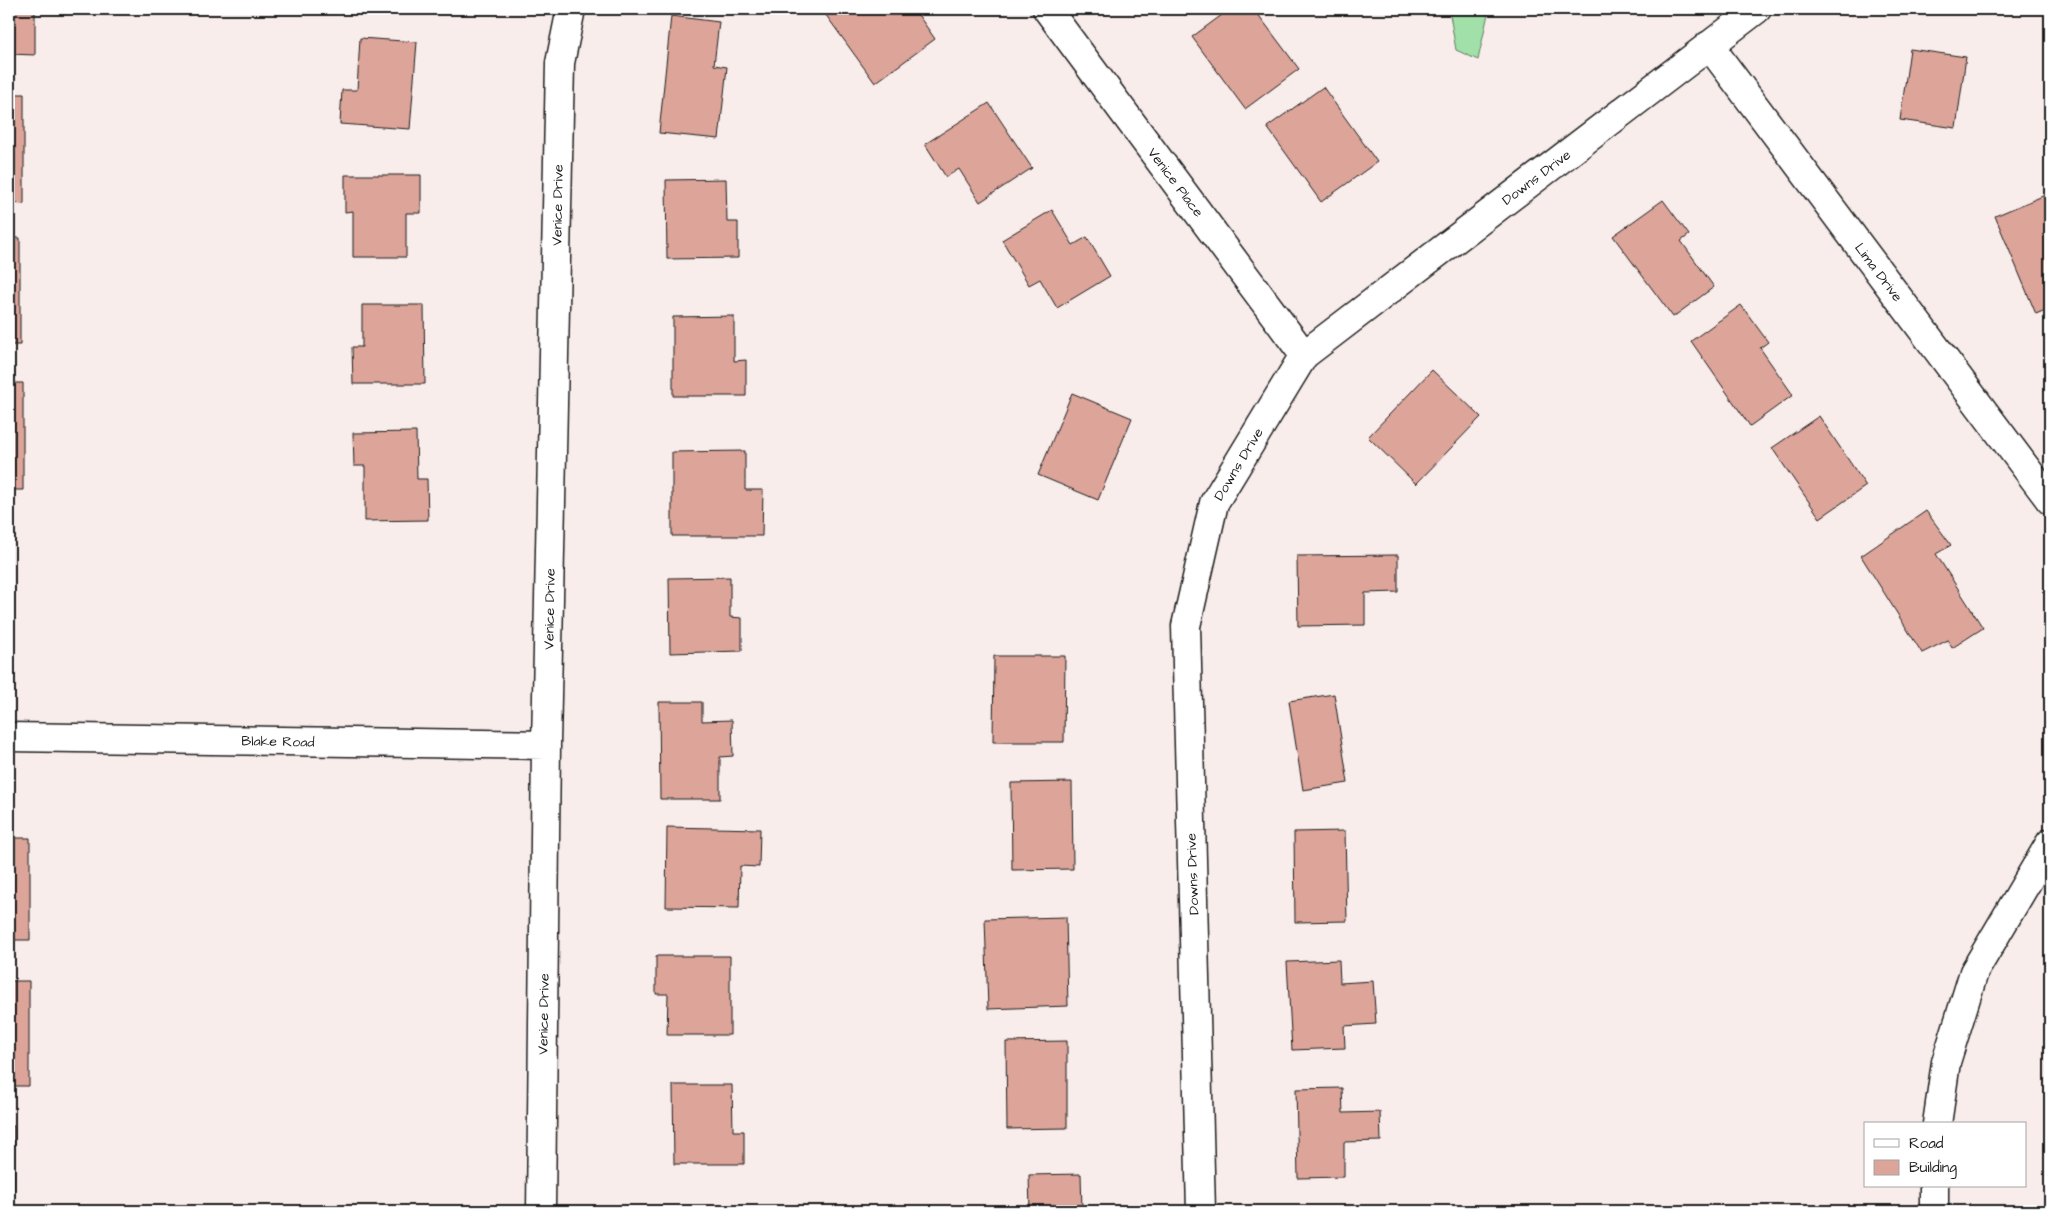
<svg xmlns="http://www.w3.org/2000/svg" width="2059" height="1220" viewBox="0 0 2059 1220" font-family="'Architects Daughter',sans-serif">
	<rect width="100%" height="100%" fill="#f8edeb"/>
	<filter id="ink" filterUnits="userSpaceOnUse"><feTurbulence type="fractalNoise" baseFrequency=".02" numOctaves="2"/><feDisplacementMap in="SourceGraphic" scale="10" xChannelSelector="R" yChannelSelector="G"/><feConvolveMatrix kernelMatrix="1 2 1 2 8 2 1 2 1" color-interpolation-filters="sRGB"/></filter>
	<g filter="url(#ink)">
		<path fill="#a1e0a8" stroke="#5e7e62" d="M1449,9H1489L1478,60L1456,50Z"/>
		<path fill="#dda499" stroke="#1c1c1c" d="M9,9H35V55L9,54Z
			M826,9H914L935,39L875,83L823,11Z
			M1230,9H1254L1299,69L1245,109L1192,37Z
			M671,16L719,22L714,65L727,67L719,139L659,133Z
			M360,38L417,42L410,129L340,124L342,90H357Z
			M1910,49L1966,57L1956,128L1900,120Z
			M1323,87L1377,162L1321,202L1267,127Z
			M9,94H24V204L9,203Z
			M989,103L1032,168L980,202L959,169L946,177L925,144Z
			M345,175H421V213H406V257H353V211L345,212Z
			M726,179L727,222H738V258L667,259L666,180Z
			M2050,193V308L2036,314L1995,216Z
			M1663,200L1689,235L1681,241L1714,287L1673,317L1613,236Z
			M1052,210L1073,245L1087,237L1110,276L1057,308L1040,279L1029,285L1002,240Z
			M9,238H20V345H9Z
			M362,305H424L425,384H353L352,347H362Z
			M1741,305L1768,342L1760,348L1793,395L1750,426L1691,341Z
			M734,316V361L746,360V396H673V317Z
			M1432,370L1481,417L1416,484L1368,437Z
			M9,383H23V490H9Z
			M1072,393L1132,418L1098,500L1038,475Z
			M1819,416L1866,486L1820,518L1772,448Z
			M416,432L417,479H427L428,520L365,521V466H354L353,433Z
			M745,451V490H763L762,536H672V452Z
			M1926,511L1951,545L1936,554L1983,628L1952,648L1948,640L1922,653L1861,556Z
			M1398,555V592L1365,593V625L1298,626L1297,556Z
			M730,577V617L742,618V651L670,653L669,578Z
			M994,656H1065L1064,742H993Z
			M1334,694L1348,783L1303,790L1289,701Z
			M659,702H702V721L732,720L733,756L720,757V799H660Z
			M1072,782L1073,869L1012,870L1011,783Z
			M667,827L760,829L759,867L740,866L739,908L666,907Z
			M1345,831L1347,921L1295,922L1294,832Z
			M9,838H30V940H9Z
			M1066,917L1068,1006L988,1009L985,919Z
			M656,956H730V1035H667L668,994H656Z
			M1339,960L1340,983L1373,981L1376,1024L1344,1026L1345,1048L1292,1050L1287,962Z
			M9,981H29V1086H9Z
			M1067,1041V1128L1007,1129L1006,1042Z
			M673,1085H732L733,1131H744V1164H674Z
			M1342,1088L1343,1113L1380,1112L1381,1141L1344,1142V1177L1298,1178L1296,1089Z
			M9,1126H14V1211H9Z
			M1081,1174L1082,1211H1030L1029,1175Z"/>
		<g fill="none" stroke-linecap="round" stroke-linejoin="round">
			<defs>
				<path id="minor" d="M1047,9L1304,355
					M1709,45L2050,500
					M9,737L546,745
					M1937,1124L1946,1062L1974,972L2050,843
					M1934,1186V1211
					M541,1211L546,745L560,63L571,9
					M1201,1211L1186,626L1214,503L1304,355L1757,9"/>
			</defs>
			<use href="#minor" stroke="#1c1c1c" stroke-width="31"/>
			<use href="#minor" stroke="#fff" stroke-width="28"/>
		</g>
	</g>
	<g text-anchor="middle" stroke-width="4" stroke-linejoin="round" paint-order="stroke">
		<g font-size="14" fill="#1c1c1c" stroke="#fff">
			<text transform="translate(1536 177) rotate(-37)" y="5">Downs Drive</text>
			<text transform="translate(1176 182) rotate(53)" y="5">Venice Place</text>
			<text transform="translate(557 205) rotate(-89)" y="5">Venice Drive</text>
			<text transform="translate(1879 272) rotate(53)" y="5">Lima Drive</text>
			<text transform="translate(1238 464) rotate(-59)" y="5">Downs Drive</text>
			<text transform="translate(549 609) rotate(-89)" y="5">Venice Drive</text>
			<text transform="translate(278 741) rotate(1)" y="5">Blake Road</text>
			<text transform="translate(1192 874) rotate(-92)" y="5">Downs Drive</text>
			<text transform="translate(543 1014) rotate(-89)" y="5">Venice Drive</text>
		</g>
	</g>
	<rect width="2059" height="1220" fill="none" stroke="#fff" stroke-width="30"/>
	<rect x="15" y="15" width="2029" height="1190" fill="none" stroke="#1c1c1c" stroke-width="2" filter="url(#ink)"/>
	<rect x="1864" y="1122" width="162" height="65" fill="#ffffff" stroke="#a4a4a4"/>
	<rect x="1874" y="1139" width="25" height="8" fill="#ffffff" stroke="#a4a4a4"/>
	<text x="1909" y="1148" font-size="15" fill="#1c1c1c">Road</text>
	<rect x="1874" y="1160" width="25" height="15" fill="#dda499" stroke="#a4a4a4"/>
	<text x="1909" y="1172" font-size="15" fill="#1c1c1c">Building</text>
</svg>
